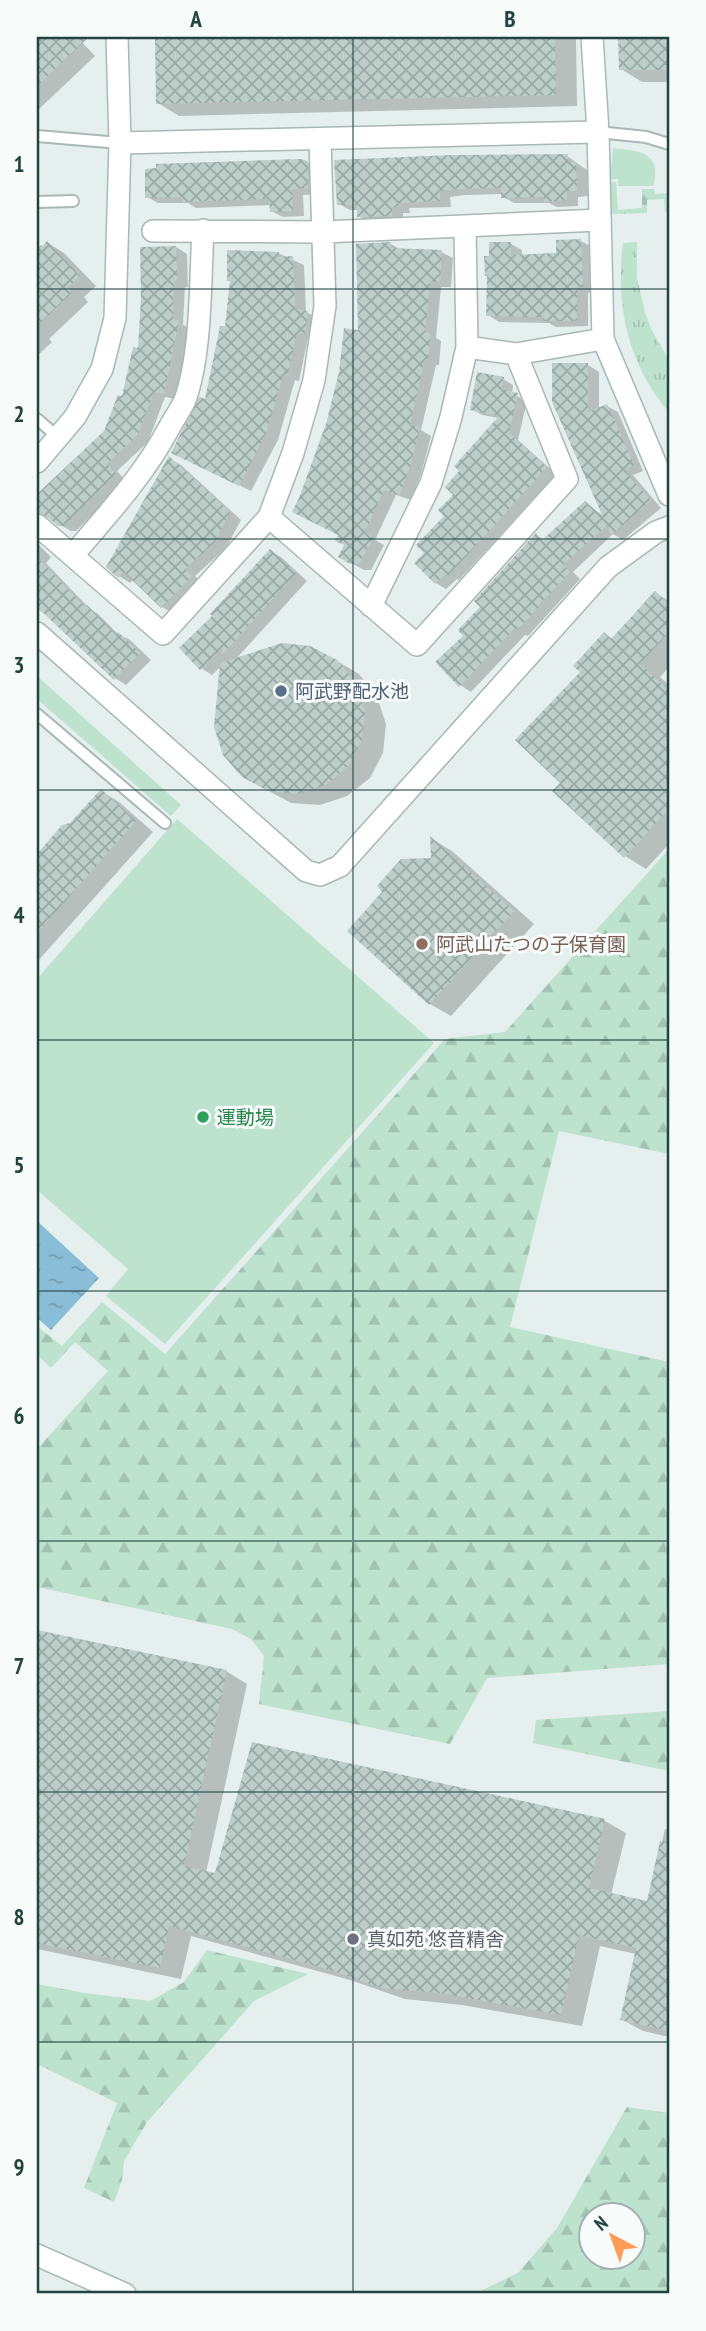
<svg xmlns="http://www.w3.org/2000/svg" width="706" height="2331" viewBox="0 0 706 2331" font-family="'PT Sans Narrow','Noto Sans JP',sans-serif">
	<defs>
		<pattern id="grass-tufts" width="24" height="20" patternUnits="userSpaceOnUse" patternTransform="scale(1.75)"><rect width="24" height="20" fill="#bde2cd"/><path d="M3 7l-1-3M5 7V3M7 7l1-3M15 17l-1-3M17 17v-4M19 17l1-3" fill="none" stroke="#a2c3b1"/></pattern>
		<pattern id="forest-firs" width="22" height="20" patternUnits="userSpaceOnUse" patternTransform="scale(1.75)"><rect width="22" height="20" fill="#bde2cd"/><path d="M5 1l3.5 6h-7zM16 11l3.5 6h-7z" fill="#a2c3b1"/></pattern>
		<pattern id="water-ripples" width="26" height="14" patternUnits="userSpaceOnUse" patternTransform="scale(1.75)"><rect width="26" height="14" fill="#8abed8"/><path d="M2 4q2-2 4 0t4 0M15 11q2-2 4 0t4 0" fill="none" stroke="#709cb1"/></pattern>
		<pattern id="building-cross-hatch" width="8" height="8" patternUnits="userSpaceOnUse" patternTransform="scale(1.75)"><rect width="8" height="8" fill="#bdcec9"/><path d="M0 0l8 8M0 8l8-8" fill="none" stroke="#99a9a5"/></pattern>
	</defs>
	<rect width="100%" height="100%" fill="#e5efed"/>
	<path fill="url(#grass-tufts)" d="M637,242V278L645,312L651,329L669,360V412C628,365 615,304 623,243Z"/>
	<path fill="url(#forest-firs)" fill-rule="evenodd" d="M611,182H616L618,210L642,208V189H654L655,194L669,193V212H665L664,199L647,200V213L611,214Z
		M669,849V1154L559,1131L510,1327L669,1362V1664L487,1678L450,1744L259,1704L264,1656L251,1639L232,1629L37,1587V1449L108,1371L75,1342L51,1368L37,1355V1326L62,1346L102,1302L165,1354L445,1039L505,1032Z
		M669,1711V1771L533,1743L536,1720Z
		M207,1950L308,1974L254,2001L147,2122L124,2161L122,2180L114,2202L84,2188L117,2103L37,2064V1984L85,1993L150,2001L184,1982Z
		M627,2107L669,2113V2294H474L518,2273L557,2228ZM590,2216H632V2258H590Z"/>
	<path fill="#bde2cd" d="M613,148C639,151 663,152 653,186H618V179H610Z
		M37,676L181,805L171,816L37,699Z
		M177,819L434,1043L165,1344L106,1296L128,1269L37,1190V979Z"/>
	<path fill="url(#water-ripples)" d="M37,1221L99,1278L51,1330L37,1318Z"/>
	<path fill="#0003" d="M37,37H77L95,56L37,111Z
		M206,37H576L577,106L179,116L158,103L156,38Z
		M620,37H669V82H642L621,69Z
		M567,156L587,170L588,196L578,197V206L557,207L549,203H514L503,197V194L465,195L450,197L451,207L409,208L410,213H403V221L370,223L359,216V210H350L339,204Z
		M307,162L318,169L319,194L303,195L304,216L283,217L271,211V205L196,208L188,203H158L147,197Z
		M581,241L592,247L594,292L588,293V326L556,327L549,323L499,322L488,315L511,244L522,250V256L558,255Z
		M48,243L64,253L96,286L84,297L88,302L49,339L52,342L37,356V248L41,245L44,247Z
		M391,244L401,250L441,252L453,258L451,287H441L436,338L441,341L439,365H436L421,430L431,436L421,474L411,500L396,495L375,540L384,545L371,570H364L340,557L346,545L340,535L360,331Z
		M176,247L187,254L188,287H185L183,325L190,328L175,399L165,397L148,442L117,471L126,481L76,531H71L38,512L105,432L124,399Z
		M278,253L304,265L306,312L319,319L316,339L308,338L299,381L295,380L278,440L251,491L185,459L207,402L227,328L232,282L228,280Z
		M588,365L599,372V410L607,406L618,412L643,471L633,475L661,508L623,540L613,534L573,572L580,579L528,636L525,635L471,692L460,685L466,636L483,607L536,536L544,540L585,503L605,517L553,402Z
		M503,379L513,385L512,394L527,401L518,440L556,474L459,580L457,579L446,589L436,583L427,553L456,494L499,418L482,415L472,409Z
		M170,459L181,465L241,520L226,548L195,576L203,583L173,613L162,607L134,579L130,583L119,576Z
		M37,543L51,557L46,563L91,610L98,614L118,634L130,640L151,660L126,685L115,678L52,620L37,608Z
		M270,551L281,557L307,581L234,661H337L359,674L377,697L386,724L383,753L370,778L347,796L320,805L291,803L265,789L222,665L212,675L201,668L214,616Z
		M656,593L669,601V667L660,677L669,685V844L646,869L625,856L563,783L582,672L605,634L613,639Z
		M101,791L119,802L153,832L37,962V857L63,827L71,824Z
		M432,839L452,851L534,924L451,1016L430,1004Z
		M37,1632L226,1671L247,1684L206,1873L216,1875L253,1744L605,1821L626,1833L611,1895L648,1903L665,1829L669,1830V2037L643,2031L621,2019L636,1954L600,1946L582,2026L462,2005L405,1999L350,1980L191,1936L181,1979L37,1949Z"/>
	<path fill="url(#building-cross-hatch)" d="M37,37H89L37,86Z
		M155,37H555L556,95L156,104Z
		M618,37H669V70H619Z
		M568,154V162H576L577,191H567V200L544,202V197L501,198V188L453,189L440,191V201L399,203V207H392V216L357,217V205H337L334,160L452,155Z
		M300,159L308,161V188L292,189L293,211L270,212L269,199L183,202V197L145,198V169L156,168V164Z
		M581,239L583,287H577V321H543V317L486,316L487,276H485L484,256H489V242H511V255L556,253V240Z
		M47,241L80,276L68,287L72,292L37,326V252Z
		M391,242V248L442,250L440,282L430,281L425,332L431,333L428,360L425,359L410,425L420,427L410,467L399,495L384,490L365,532L374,537L359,564H350L338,557L344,545L335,541L338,535L292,512L299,498L326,424L339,372L344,328L358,330L356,244Z
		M176,246L177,281H174L173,319L179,320L164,394L154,392L137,436L107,464L116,474L64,526H58L45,515L37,512V494L104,431L118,395L122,396L133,347L138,348L141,297L140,247Z
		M227,250L279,252V257L293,256L295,309L308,311L305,334L297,333L287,376L283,375L266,433L239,486L171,453L199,397L205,399L220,326H225L230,281H227Z
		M552,363H588V412L607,404L634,465L624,469L651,501L611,535L607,525L563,565L570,572L538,606L539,607L516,631L514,629L459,687L435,662L463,636L458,630L480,607L474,601L536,533L542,540L585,501L603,517L552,402Z
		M477,372L504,377L501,389L518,393L509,433L547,467L448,576L446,574L435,584L414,563L424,553L416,545L444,516L438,510L453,495L445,487L459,471L454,466L499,416L470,410Z
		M169,456L230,512L215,542L185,569L192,576L161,608L124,572L118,578L106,567Z
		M270,549L296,573L221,656L222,648L200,670L179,648L212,616L210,614Z
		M37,557L85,607L87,605L116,634L118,632L140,653L114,680L37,607Z
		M655,591L669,604V632L640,664L669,691V809L624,858L552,791L560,783L515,740L580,672L573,666L604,632L611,639Z
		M282,643L310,646L337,660L356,683L365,711L362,740L348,766L326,785L297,794L268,791L242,777L223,755L214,727L220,663Z
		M101,789L136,821L37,933V854L62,825L70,823Z
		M430,836L514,911L429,1005L347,931L382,892L377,886L401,859L431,858Z
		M37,1630L227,1670L184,1866L215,1873L252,1742L605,1819L589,1888L647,1901L660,1841L669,1842V2031L620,2020L636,1948L579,1935L561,2015L440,1993L382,1988L327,1969L169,1926L160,1968L37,1943Z"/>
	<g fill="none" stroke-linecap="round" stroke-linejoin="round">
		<defs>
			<path id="lane" d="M598,132L646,137L669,144
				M37,136L120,143
				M37,202L73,201
				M37,419L58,437
				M37,714L165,823"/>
			<path id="street" d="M120,143L598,132
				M153,231L323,232L600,220
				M467,347L516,354
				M269,517L417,645L567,479L516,354L603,339
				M37,525L163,634L269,517L293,453L314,380L325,306L320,139
				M73,555C108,514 144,475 169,428C174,419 181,409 185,400C202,352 200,281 203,230
				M371,606L431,483L451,417L467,347L465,226
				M37,633L306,871L320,875L340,866L608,567L656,532L669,527"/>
			<path id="secondary" d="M592,37L598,132L603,339L669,495
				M37,462L75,417L102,369L115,318L120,143L117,37
				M37,2255L125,2294"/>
		</defs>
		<use href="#lane" stroke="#a7b8b6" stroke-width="14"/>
		<use href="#street" stroke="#a7b8b6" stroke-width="24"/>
		<use href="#secondary" stroke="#a2bcb9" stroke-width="24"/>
		<use href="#lane" stroke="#fff" stroke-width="10"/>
		<use href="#street" stroke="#fff" stroke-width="21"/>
		<use href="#secondary" stroke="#fff" stroke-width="21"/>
	</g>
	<path fill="none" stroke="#224441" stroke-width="2" stroke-opacity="0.55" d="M353,37V2294M37,289H669M37,539H669M37,790H669M37,1040H669M37,1291H669M37,1541H669M37,1792H669M37,2042H669"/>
	<circle fill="#5c6f8a" stroke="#f7fbfa" stroke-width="2.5" cx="281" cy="691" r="7"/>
	<circle fill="#8d6e63" stroke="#f7fbfa" stroke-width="2.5" cx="422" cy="944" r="7"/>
	<circle fill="#2e9e5b" stroke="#f7fbfa" stroke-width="2.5" cx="203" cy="1117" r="7"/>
	<circle fill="#6b7280" stroke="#f7fbfa" stroke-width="2.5" cx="353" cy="1939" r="7"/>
	<g text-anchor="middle" stroke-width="6" stroke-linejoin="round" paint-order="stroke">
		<g font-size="19" fill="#4e5e75" stroke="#f7fbfa" text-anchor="start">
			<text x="295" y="698">阿武野配水池</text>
		</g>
		<g font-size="19" fill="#785e54" stroke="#f7fbfa" text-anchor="start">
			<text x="436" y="951">阿武山たつの子保育園</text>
		</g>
		<g font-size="19" fill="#27864d" stroke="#f7fbfa" text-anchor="start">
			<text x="217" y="1124">運動場</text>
		</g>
		<g font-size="19" fill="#5b616d" stroke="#f7fbfa" text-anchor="start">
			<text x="367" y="1946">真如苑 悠音精舎</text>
		</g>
	</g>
	<rect width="706" height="2331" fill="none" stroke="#f7fbfa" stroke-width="77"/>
	<g transform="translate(612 2236) rotate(319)"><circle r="33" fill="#f7fbfa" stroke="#a2b2b0" stroke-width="2"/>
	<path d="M0-5L12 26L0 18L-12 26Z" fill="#fd9d56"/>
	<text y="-10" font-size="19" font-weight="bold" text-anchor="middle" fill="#224441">N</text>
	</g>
	<rect x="38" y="38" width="630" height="2254" fill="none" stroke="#224441" stroke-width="2.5"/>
	<g font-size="23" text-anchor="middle" font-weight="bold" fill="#224441">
		<text x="196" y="27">A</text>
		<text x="510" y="27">B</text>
		<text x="19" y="172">1</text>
		<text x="19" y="422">2</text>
		<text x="19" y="673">3</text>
		<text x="19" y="923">4</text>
		<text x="19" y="1173">5</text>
		<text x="19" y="1424">6</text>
		<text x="19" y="1674">7</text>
		<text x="19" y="1925">8</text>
		<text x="19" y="2175">9</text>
	</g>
</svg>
